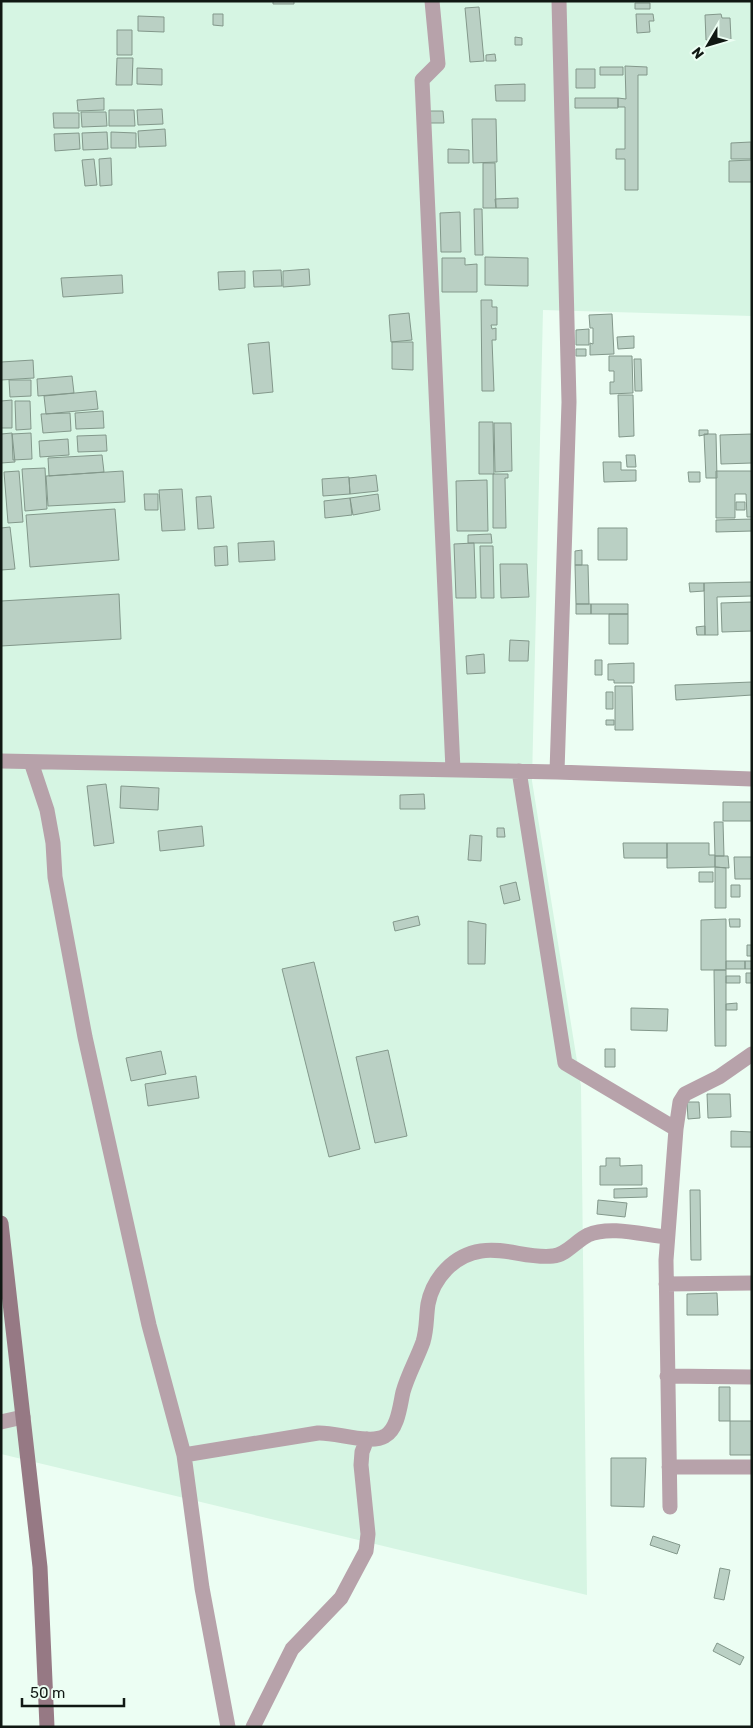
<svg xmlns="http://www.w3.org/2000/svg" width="753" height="1728" viewBox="0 0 753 1728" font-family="Rubik,sans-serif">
	<rect width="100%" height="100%" fill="#ecfef3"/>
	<path fill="#d6f5e3" d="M1,1H752V316L543,310L532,781L581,1086L587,1595L1,1454Z"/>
	<path fill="#bad0c4" stroke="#83988b" d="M273,1H294V4H273Z
		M635,3H650V9H635Z
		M479,7L484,61L470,62L465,8Z
		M213,14H223V26L213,25Z
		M636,14H653L654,21H649L650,32L637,33Z
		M721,14L722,18H730L731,39L706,40L705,15Z
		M138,16L164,17V32L138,31Z
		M117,30H132V55H117Z
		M515,37L522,38V45H515Z
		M495,54L496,61H486V55Z
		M117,58H133L132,85H116Z
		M625,66L647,67V75H638V190H625V159H616V149H625V107H618V98L626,99Z
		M600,67H623V75H600Z
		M137,68L162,69V85L137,84Z
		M576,69H595V88H576Z
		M525,84V101H496L495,85Z
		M104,98V110L78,111L77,100Z
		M575,98H618V108H575Z
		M162,109L163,124L138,125L137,110Z
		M109,110H134L135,126H109Z
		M426,111H443L444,123H427Z
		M81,112H106L107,126L82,127Z
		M53,113H79V128H54Z
		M472,119H496L497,162L473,163Z
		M165,129L166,146L139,147L138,131Z
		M107,132L108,149L83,150L82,133Z
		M111,132L136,133V148H111Z
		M79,133L80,149L55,151L54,134Z
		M751,142V159H731V143Z
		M448,149L469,150V163H448Z
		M111,158L112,185L100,186L99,159Z
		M94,159L97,185L85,186L82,160Z
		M752,160V182H729V161Z
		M483,163H495L496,208H483Z
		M518,198V208H496L495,199Z
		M474,209H482L483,255H475Z
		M460,212L461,252H441L440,213Z
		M485,257L528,258V286L485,285Z
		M442,258H465V265L477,264V292H442Z
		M309,269L310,285L283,287V271Z
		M281,270L282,286L254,287L253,271Z
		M245,271V288L219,290L218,272Z
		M122,275L123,293L63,297L61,278Z
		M481,300H492V307H497V325H491L492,329L496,328V340H492L494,391H482Z
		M409,313L412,340L391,342L389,315Z
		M612,314L614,354L590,355V343L593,344V328H590L589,315Z
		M589,329V345H576V330Z
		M634,336V348L618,349L617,337Z
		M269,342L273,392L253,394L248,344Z
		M392,342H413V370L392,369Z
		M576,349H586V356H576Z
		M609,356H632L633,393L610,394V382H614V371H609Z
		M634,359H641L642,391H635Z
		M33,360L34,378L1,380V362Z
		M72,376L74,393L38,396L37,379Z
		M9,380H31V396L10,397Z
		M96,391L98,409L46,414L44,396Z
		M618,395H633L634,436L619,437Z
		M12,400V428H1V401Z
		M15,401H30L31,429L16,430Z
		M103,411L104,428L76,429L75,413Z
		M70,413L71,431L43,433L41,414Z
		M479,422H493L494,474H479Z
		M494,423H511L512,471L495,472Z
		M699,430H708V434L699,436Z
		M12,433L15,462L1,463V434Z
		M31,433L32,459L13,460L12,434Z
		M704,434H716L717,478H706Z
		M752,434V463L721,464L720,435Z
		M106,435L107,451L78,452L77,436Z
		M68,439L69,455L40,457L39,441Z
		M102,455L104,472L49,476L48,458Z
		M626,455H635L636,467H627Z
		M603,462H621V470H636V481L604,482Z
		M45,468L47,509L25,511L22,469Z
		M19,471L23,522L8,523L4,472Z
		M123,471L125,502L48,506L46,476Z
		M716,471H752V517H747L746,494H735V518H716Z
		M688,472H700V482H689Z
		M493,474H508V478H505L506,528H493Z
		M376,475L378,491L350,494L349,478Z
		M349,477L350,494L323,496L322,479Z
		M487,480L488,531H457L456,481Z
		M182,489L185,530L162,531L159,490Z
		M144,494H158V510H145Z
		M378,494L380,510L353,515L350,498Z
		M211,496L214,528L198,529L196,497Z
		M350,498L352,515L325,518L324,501Z
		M736,502H745V510H736Z
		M115,509L119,560L30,567L26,515Z
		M752,519V531L716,532V520Z
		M10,527L15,569L1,570V528Z
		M598,528H627V560H598Z
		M491,534L492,543H468V535Z
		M274,541L275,560L239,562L238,543Z
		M474,543L476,598H456L454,544Z
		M227,546L228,565L215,566L214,547Z
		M480,546H493L494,598H481Z
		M582,550V565H575V551Z
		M500,564H527L529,597L501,598Z
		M575,565H588L589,604H576Z
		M752,582V596L717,597L718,635H705L704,583Z
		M689,583H704V591L690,592Z
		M119,594L121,639L1,646V601Z
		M752,602V631L722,632L721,603Z
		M576,604H591V614H576Z
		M591,604H628V614H591Z
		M609,614H628V644H609Z
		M705,626V635H697L696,627Z
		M510,640L529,641L528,661H509Z
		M484,654L485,673L467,674L466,656Z
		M595,660H602V675H595Z
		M634,663V683H614V680H608V664Z
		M752,682V695L676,700L675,685Z
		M615,686H632L633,730H615Z
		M606,692H613V709H606Z
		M606,720H614V725H606Z
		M106,784L114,843L94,846L87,786Z
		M121,786L159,788L158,810L120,808Z
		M424,794L425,809H400V795Z
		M723,802H752V821H723Z
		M714,822H723L724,856H715Z
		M202,826L204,846L160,851L158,831Z
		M497,828H504L505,837H497Z
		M470,835L482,836L481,861L468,860Z
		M623,843H667V858H624Z
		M667,843H709V855H715V867L667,868Z
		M715,856H728L729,868L715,867Z
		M734,857H752V879H735Z
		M715,867L726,868V908H715Z
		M699,872H713V882H699Z
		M516,882L520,900L504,904L500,886Z
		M731,885H740V897H731Z
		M418,916L420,925L395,931L393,922Z
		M726,919V970H701V920Z
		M729,919H740V927H730Z
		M468,921L486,924L485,964H468Z
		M747,945H752V956H747Z
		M726,961H745V969H726Z
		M745,961H752V969H745Z
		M314,962L360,1149L329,1157L282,969Z
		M714,970H726V1046H715Z
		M746,973H752V983H746Z
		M726,976H740V983H726Z
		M737,1003V1010H726V1004Z
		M631,1008L668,1009L667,1031L631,1030Z
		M605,1049H615V1067H605Z
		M388,1050L407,1136L375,1143L356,1057Z
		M161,1051L166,1074L131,1081L126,1058Z
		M196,1076L199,1098L148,1106L145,1084Z
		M707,1094H730L731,1117L708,1118Z
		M687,1102H699L700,1118L688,1119Z
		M731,1131L752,1132V1147H731Z
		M606,1158H620V1166L642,1165V1185H600V1166H606Z
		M647,1188V1197L614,1198V1189Z
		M690,1190H700L701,1260H691Z
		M598,1200L627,1203L625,1217L597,1214Z
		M717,1293L718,1315H687V1294Z
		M719,1387H730V1421H719Z
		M730,1421H752V1455H730Z
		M611,1458H646L644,1507L611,1506Z
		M653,1536L680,1545L677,1554L650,1545Z
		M720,1568L730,1570L724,1600L714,1598Z
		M717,1643L744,1657L740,1665L713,1651Z"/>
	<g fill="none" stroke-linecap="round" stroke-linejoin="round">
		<path stroke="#b7a2aa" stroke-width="15" d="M432,1L438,64L422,80L453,770
			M1,761L557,772L752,779
			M31,762L47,810L53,843L55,877L85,1037L149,1325L184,1455L202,1588L228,1727
			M519,771L565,1063L676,1129
			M557,772L569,402L559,1
			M666,1284L752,1283
			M667,1376L752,1377
			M1,1422L23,1417
			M184,1455L318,1433C336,1432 370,1445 385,1436C398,1429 400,1405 403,1392C408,1374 417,1359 423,1342C427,1329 426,1317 428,1304C433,1278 454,1255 481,1251C505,1247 529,1259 553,1256C566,1255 576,1241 588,1235C610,1225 644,1235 667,1237
			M669,1467H752
			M670,1507L666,1260L676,1129L680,1102L685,1094L719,1077L752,1054
			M253,1727L292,1649L341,1598L366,1551L368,1534L361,1465L362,1452L367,1439"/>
		<path stroke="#967984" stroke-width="15" d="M1,1223L40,1567L47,1727"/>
	</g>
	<rect width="753" height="1728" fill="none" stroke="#101813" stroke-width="5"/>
	<g transform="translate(708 45) rotate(232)" stroke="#ecfef3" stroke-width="4" paint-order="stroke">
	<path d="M0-4L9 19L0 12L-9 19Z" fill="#101813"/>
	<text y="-8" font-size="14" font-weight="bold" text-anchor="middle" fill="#101813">N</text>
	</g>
	<path d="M22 1698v8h102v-8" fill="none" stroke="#101813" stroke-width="2.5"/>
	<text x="30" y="1698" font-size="15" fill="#101813" stroke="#ecfef3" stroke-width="4" paint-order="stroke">50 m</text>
</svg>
